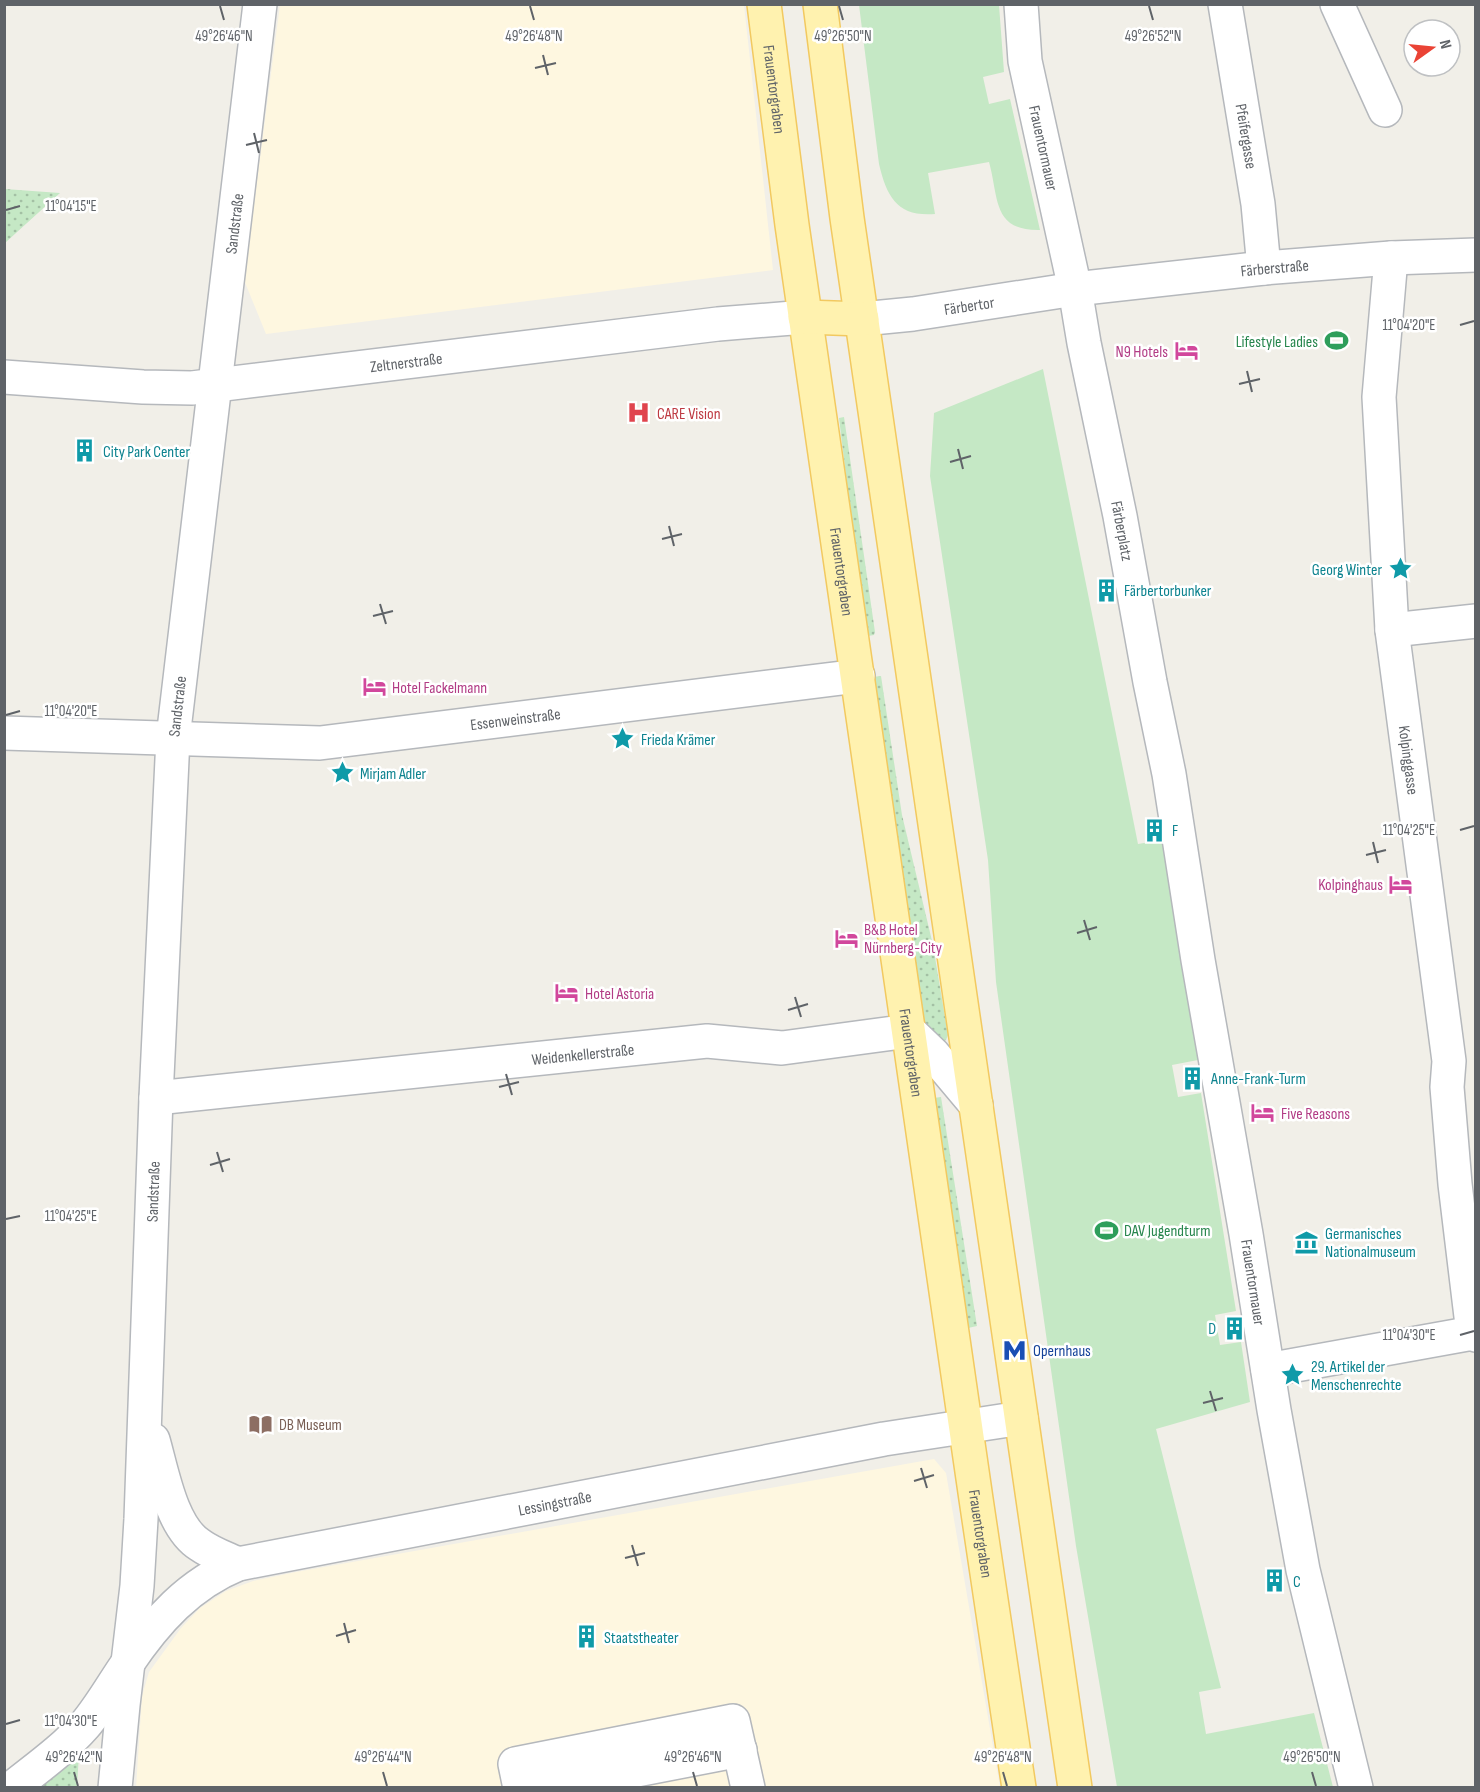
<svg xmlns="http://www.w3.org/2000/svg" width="1480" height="1792" viewBox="0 0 1480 1792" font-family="'Sofia Sans Condensed',sans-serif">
	<defs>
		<pattern id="grass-dots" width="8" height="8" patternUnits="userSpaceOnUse" patternTransform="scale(1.5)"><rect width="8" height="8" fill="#c5e8c5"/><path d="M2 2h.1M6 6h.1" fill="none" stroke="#a3c0a4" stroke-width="1.8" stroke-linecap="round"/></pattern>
	</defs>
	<rect width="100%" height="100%" fill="#f1efe8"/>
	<path fill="#fef7e0" d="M280,5H744L773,270L266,334L244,280Z
		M934,1459L946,1473L1000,1787L136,1788L142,1696L149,1672L181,1628L200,1608L226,1591L253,1581L296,1572Z"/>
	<path fill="url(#grass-dots)" d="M5,189L60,193L5,243Z
		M844,417L875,632L874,635L868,636L865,633L839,418Z
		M881,676L902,815L933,945L948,1035L946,1040L942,1042L923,1026L872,677Z
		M941,1097L977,1326L968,1328L934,1098Z
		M79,1754L77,1787H34Z"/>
	<path fill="#c5e8c5" d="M859,5H999L1004,72L983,77L989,104L1010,99L1040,230C992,231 999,198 989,162L928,173L935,214C898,217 887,198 879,164Z
		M1043,369L1138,844L1162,840L1198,1060L1172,1065L1178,1097L1201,1093L1236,1311L1215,1315L1220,1345L1241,1342L1250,1402L1156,1429L1221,1688L1199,1692L1206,1734L1314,1713L1333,1787H1117L1076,1546L996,982L988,860L930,476L934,413Z"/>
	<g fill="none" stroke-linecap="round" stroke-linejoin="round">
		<defs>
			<g id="minor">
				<path id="s1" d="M1021,4L1025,61L1075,289L1084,343L1120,516L1150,682L1169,774L1198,960L1246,1234L1274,1410L1303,1570L1356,1788"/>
				<path id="s2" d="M1225,4L1258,204L1264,268"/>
				<path d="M1337,4L1385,110"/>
				<path id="s3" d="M1391,258L1379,397L1392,630L1449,1061L1447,1087L1455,1184L1473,1333"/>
				<path id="s4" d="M862,319L913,314L1075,289L1264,268L1391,258L1476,255"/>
				<path id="s5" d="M4,377L143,387L192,388L718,324L805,317"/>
				<path d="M1392,630L1476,621"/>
				<path id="s6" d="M4,733L320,743L858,676"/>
				<path id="s7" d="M156,1098L707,1041L782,1048L909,1031L934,1055L976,1105"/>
				<path d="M1268,1370L1473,1333L1476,1335"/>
				<path d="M153,1440C162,1471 171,1527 200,1545C211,1553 225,1558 238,1564"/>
				<path id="s8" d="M12,1788C37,1768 64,1749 85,1725C101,1706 113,1684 127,1664C156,1621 189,1584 238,1564L884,1439L1021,1418"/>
				<path id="s9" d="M115,1788L123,1705L137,1586L141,1519L156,1098L173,738L260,4"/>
				<path d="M520,1788L515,1764L733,1721L748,1788"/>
				<path d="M544,1788L740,1750"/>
			</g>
			<g id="major">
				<path id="s10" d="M764,4L792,225L976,1499L1019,1788"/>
				<path d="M820,4L847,218L1075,1788"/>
				<path d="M805,317L862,319"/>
			</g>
		</defs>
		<use href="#minor" stroke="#b5b8bc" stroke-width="36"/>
		<use href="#major" stroke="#f2c960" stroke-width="36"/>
		<use href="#minor" stroke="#fff" stroke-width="33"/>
		<use href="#major" stroke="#fff2af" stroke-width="33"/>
	</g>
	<path fill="none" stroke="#5f6368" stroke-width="2" d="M220,6L224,20M530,6L534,20M839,6L843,20M1149,6L1153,20M543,55L548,75M535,68L556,63M254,133L259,153M246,145L267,140M6,210L20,206M1460,325L1474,321M1247,371L1252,392M1239,384L1260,379M958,449L963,469M950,462L971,456M669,526L674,546M662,539L682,534M380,604L386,624M373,616L393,611M6,715L20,711M1460,830L1474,826M1373,842L1378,863M1366,855L1386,850M1084,920L1090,940M1077,933L1097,927M795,997L801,1017M788,1010L808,1004M506,1074L512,1095M499,1087L519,1082M217,1152L223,1172M210,1165L230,1159M6,1219L20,1216M1460,1335L1474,1331M1210,1391L1216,1411M1203,1403L1223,1398M921,1468L927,1488M914,1481L934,1475M632,1545L638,1566M625,1558L645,1553M344,1623L349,1643M336,1636L356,1630M6,1724L20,1720M74,1772L78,1786M383,1772L387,1786M693,1772L697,1786M1003,1772L1007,1786M1312,1772L1316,1786"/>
	<defs>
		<symbol id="stadium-bare" viewBox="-9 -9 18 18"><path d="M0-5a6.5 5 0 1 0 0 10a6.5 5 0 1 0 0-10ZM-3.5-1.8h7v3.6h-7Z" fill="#2e9e5b" stroke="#fff" stroke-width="2.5" paint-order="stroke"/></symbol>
		<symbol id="hotel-bare" viewBox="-9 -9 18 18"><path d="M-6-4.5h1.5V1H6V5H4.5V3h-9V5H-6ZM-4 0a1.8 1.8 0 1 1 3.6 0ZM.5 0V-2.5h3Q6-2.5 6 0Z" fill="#d1479c" stroke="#fff" stroke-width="2.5" paint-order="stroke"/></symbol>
		<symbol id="hospital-bare" viewBox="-9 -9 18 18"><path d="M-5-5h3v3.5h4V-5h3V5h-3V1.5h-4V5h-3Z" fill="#e0444e" stroke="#fff" stroke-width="2.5" paint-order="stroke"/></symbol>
		<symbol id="building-bare" viewBox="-9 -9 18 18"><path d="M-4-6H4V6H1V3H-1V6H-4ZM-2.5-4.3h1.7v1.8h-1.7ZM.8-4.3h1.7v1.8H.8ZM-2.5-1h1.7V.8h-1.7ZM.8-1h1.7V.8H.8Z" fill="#0f9aa8" stroke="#fff" stroke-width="2.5" paint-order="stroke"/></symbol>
		<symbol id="sight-bare" viewBox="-9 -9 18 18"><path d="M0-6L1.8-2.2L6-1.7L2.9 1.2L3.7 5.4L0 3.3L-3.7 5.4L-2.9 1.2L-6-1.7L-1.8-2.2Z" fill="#0f9aa8" stroke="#fff" stroke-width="2.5" paint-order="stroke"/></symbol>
		<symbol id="museum-bare" viewBox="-9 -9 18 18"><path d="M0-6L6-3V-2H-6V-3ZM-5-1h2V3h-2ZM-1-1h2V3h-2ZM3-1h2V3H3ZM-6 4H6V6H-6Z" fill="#0f9aa8" stroke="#fff" stroke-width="2.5" paint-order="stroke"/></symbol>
		<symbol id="metro-bare" viewBox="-9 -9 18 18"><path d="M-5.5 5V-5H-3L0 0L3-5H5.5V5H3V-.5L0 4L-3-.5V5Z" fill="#1a4fb4" stroke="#fff" stroke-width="2.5" paint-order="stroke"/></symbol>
		<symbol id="library-bare" viewBox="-9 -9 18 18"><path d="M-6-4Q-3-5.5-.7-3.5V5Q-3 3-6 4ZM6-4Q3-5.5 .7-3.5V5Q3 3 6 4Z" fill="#8d6e63" stroke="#fff" stroke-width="2.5" paint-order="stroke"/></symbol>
	</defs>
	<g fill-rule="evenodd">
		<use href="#stadium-bare" x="1320" y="324" width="33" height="33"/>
		<use href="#hotel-bare" x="1170" y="334" width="33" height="33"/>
		<use href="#hospital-bare" x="622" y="396" width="33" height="33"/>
		<use href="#building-bare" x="68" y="434" width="33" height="33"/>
		<use href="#sight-bare" x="1384" y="552" width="33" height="33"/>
		<use href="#building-bare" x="1090" y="574" width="33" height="33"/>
		<use href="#hotel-bare" x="358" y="670" width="33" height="33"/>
		<use href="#sight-bare" x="606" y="722" width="33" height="33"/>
		<use href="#sight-bare" x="326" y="756" width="33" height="33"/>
		<use href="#building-bare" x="1138" y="814" width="33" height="33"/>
		<use href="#hotel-bare" x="1384" y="868" width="33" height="33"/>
		<use href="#hotel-bare" x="830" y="922" width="33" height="33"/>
		<use href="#hotel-bare" x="550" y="976" width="33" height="33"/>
		<use href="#building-bare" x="1176" y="1062" width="33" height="33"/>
		<use href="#hotel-bare" x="1246" y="1096" width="33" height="33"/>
		<use href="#stadium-bare" x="1090" y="1214" width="33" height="33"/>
		<use href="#museum-bare" x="1290" y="1226" width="33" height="33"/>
		<use href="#building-bare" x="1218" y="1312" width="33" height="33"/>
		<use href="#metro-bare" x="998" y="1334" width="33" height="33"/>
		<use href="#sight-bare" x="1276" y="1358" width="33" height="33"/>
		<use href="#library-bare" x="244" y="1408" width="33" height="33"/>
		<use href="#building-bare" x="1258" y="1564" width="33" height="33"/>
		<use href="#building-bare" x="570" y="1620" width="33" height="33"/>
	</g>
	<g text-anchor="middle" stroke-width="5" stroke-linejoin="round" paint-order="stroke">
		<g font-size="16" fill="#5f6368" stroke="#fff">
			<text dy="6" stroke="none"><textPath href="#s10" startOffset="86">Frauentorgraben</textPath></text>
			<text dy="6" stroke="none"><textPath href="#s2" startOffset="134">Pfeifergasse</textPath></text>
			<text dy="6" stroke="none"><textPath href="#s1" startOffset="146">Frauentormauer</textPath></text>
			<text dy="6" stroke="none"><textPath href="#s9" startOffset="1570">Sandstraße</textPath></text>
			<text dy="6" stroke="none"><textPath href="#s4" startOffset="416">Färberstraße</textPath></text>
			<text dy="6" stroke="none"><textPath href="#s4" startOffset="108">Färbertor</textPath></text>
			<text dy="6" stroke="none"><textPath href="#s5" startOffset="404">Zeltnerstraße</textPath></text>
			<text dy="6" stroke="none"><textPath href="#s1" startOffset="537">Färberplatz</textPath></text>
			<text dy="6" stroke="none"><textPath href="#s10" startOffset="573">Frauentorgraben</textPath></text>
			<text dy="6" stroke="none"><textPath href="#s9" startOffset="1084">Sandstraße</textPath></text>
			<text dy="6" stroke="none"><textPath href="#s6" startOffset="513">Essenweinstraße</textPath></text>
			<text dy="6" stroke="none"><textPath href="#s3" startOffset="504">Kolpinggasse</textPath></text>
			<text dy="6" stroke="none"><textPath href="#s10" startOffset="1059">Frauentorgraben</textPath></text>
			<text dy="6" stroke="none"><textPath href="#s7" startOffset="429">Weidenkellerstraße</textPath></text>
			<text dy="6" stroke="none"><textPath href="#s9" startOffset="598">Sandstraße</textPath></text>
			<text dy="6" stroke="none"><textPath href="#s1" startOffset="1300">Frauentormauer</textPath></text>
			<text dy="6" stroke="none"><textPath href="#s8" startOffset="645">Lessingstraße</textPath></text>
			<text dy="6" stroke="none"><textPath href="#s10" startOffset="1545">Frauentorgraben</textPath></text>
		</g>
		<g font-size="16" fill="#27864d" stroke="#fff" text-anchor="end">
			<text x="1318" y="347">Lifestyle Ladies</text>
			<text x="1124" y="1236" text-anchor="start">DAV Jugendturm</text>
		</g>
		<g font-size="16" fill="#b23c85" stroke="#fff" text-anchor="start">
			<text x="1168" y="357" text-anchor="end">N9 Hotels</text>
			<text x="392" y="693">Hotel Fackelmann</text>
			<text x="1383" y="890" text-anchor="end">Kolpinghaus</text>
			<text x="864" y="935">B&amp;B Hotel<tspan x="864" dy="18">Nürnberg-City</tspan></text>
			<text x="585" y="999">Hotel Astoria</text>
			<text x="1281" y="1119">Five Reasons</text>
		</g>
		<g font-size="16" fill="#be3a42" stroke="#fff" text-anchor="start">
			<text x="657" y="419">CARE Vision</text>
		</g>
		<g font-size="16" fill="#0d838f" stroke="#fff" text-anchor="start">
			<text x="103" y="457">City Park Center</text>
			<text x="1382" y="575" text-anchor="end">Georg Winter</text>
			<text x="1124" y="596">Färbertorbunker</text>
			<text x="641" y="745">Frieda Krämer</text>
			<text x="360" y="779">Mirjam Adler</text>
			<text x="1172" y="836">F</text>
			<text x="1211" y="1084">Anne-Frank-Turm</text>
			<text x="1325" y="1239">Germanisches<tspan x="1325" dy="18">Nationalmuseum</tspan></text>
			<text x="1216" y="1334" text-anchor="end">D</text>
			<text x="1311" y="1372">29. Artikel der<tspan x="1311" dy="18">Menschenrechte</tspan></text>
			<text x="1293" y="1587">C</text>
			<text x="604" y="1643">Staatstheater</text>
		</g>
		<g font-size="16" fill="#164399" stroke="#fff" text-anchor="start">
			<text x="1033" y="1356">Opernhaus</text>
		</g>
		<g font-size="16" fill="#785e54" stroke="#fff" text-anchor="start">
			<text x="279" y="1430">DB Museum</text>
		</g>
	</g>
	<g font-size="15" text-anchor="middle" fill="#5f6368" stroke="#fff" stroke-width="5" stroke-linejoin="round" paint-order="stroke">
		<text x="224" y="41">49°26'46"N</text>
		<text x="534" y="41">49°26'48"N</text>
		<text x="843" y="41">49°26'50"N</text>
		<text x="1153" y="41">49°26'52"N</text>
		<text x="71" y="211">11°04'15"E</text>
		<text x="1409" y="330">11°04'20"E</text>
		<text x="71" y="716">11°04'20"E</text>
		<text x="1409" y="835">11°04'25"E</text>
		<text x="71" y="1221">11°04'25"E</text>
		<text x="1409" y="1340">11°04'30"E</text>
		<text x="71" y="1726">11°04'30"E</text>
		<text x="74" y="1762">49°26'42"N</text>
		<text x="383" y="1762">49°26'44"N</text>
		<text x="693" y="1762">49°26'46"N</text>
		<text x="1003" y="1762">49°26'48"N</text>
		<text x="1312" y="1762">49°26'50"N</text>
	</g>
	<rect width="1480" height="1792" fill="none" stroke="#5f6368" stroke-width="12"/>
	<g transform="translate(1432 48) rotate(75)"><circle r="28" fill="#ffffff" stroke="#bfc1c3" stroke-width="1.5"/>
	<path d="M0-4.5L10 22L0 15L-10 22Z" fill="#ea4335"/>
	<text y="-9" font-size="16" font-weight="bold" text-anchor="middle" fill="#5f6368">N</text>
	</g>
</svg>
